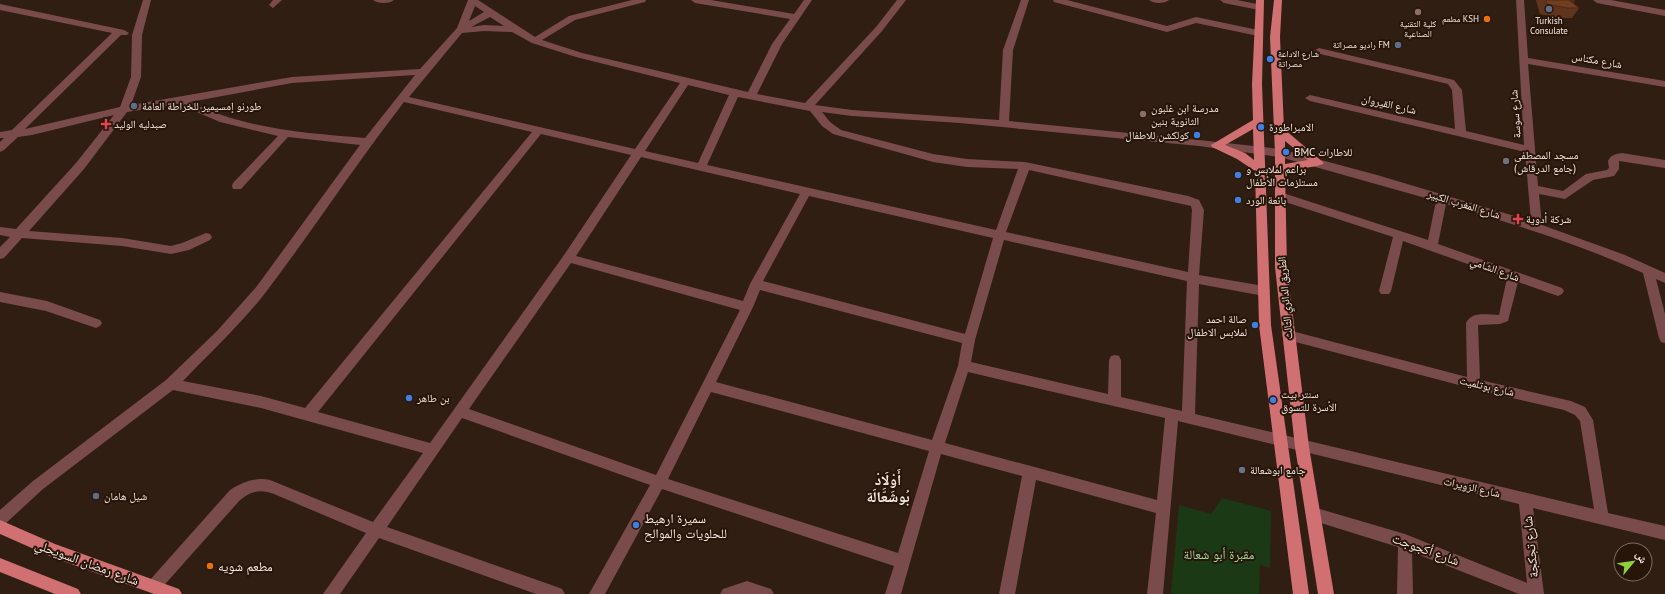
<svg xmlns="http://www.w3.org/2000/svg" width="1665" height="594" viewBox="0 0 1665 594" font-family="'PT Sans','Noto Naskh Arabic',sans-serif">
	<rect width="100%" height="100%" fill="#311e13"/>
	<path fill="#1c3915" d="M1222,498L1271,511L1270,568L1260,565L1259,594H1171L1179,505L1211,514Z"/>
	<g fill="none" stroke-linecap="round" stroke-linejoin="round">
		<path fill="#7a4b4b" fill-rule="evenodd" d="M143,0H151L142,35L141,77L131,105L292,77L420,69L457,28L468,0H478L535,37L569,16L632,0H646L645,2L575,20L542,40L582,53L748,92L772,44L790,19L695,3L691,0H711L794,14L804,0H812L782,44L757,94L805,103L876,27L897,0H906L882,31L815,105L852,110L999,120L1003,50L1021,0H1029L1013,50L1009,121L1199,140L1280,149L1377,175L1531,221L1525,152L1310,101L1305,98L1310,95L1455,129L1452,90L1448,84L1316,53L1314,51L1319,48L1454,80L1462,90L1466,131L1524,145L1516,0H1524L1528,58L1665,81V87L1528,64L1538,186L1563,191L1586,174L1607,170L1609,168L1608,161C1611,155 1615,154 1622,153L1665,160V168L1619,161V169L1614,176L1593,180L1565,199L1539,194L1542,225L1625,255L1665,273V283L1656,279L1665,314V343L1661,342L1659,338L1643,273C1579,244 1513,224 1446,204L1438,244L1562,288L1564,291L1562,294L1558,296L1518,282L1508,321L1500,324L1478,325L1480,380L1571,401L1585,407L1593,420L1608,513L1665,526V540L1533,508L1544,594H1519L1412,552L1413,594H1397L1398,547L1308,519L1306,514L1308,509L1313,507L1405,534L1527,583L1519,504L1178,421L1163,594H1147L1156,513L1036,480L1015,594H999L1022,476L941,454L901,594H885L894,566L662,489L605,594H589L650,485L462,418L387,527L557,587L562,589L565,594H536L379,538L340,594H323L366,533L274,494C260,489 251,491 240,500L159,591L154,593L149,591L146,586L149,581L230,490C242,482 255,477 270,480L373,522L423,453L261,408L173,390L43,489L5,524L0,526V510L33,481L166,380L217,331L257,286L360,145L288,137L241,189H233L232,186L233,183L278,136L220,122L178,104L127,112L84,169L29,231L122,238L171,246L182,243L206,233L210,234L212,237L210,240L189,250L171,254L122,246L22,238L4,258L0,259V247L10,237L0,235V227L16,229L76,163L114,115L32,135L18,137L4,150L0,152V142L4,138H0V132L12,130L112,33L0,10V4L124,30L129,33L127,35H121L25,129L120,107L131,77L132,35ZM475,6L484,12L469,21ZM490,17L504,26L484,25L471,27ZM484,31L512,32L532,43L576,57L680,83L635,149L409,97L462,33ZM415,75L365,138C305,133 245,129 190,102L292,83ZM688,85L729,95L698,163L645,151ZM738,97L810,111L822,126L833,134L933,162L967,167L1018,169L996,230L707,165ZM404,102L532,132L305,408L261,396L183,381C211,352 241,324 266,292C313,230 356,164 404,102ZM822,112L852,116L960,123L1199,146L1280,157L1436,201L1428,240L1280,192L1275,196L1276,199L1393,237L1379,291L1381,294H1389L1391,291L1403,241L1507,278L1499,315C1487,315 1472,311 1466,323L1467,377L1288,330L1284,331L1282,335L1284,339L1288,340L1474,389L1564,410L1575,415L1580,421L1594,509L1195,414L1199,284L1264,296L1268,294L1270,291L1268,288L1264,286L1199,275L1204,210L1199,200L1188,196L1025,162L967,159L933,154L841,130L830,122ZM541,134L631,155L564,255L430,443L318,412ZM641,157L800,194L750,284L743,301L576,256ZM1029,170L1191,206L1192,210L1188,272L1006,232ZM809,196L993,238L965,334L763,281ZM1004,240L1187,281L1182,411L1121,397V360L1119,356L1115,355L1111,356L1109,360L1108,394L971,362L975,340ZM571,263L740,310L656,475L469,409ZM760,290L962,343L958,366L932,440L716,382L753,307ZM968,372L1165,418L1157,500L945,443ZM711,392L929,451L898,553L668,479Z
			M273,0H282L273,8L269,5Z
			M373,0H394C390,4 377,4 373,0Z
			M1053,0H1067L1167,26L1196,17L1258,30L1263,33L1258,36L1196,23L1167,32L1054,2Z
			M1149,0H1169C1165,4 1153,4 1149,0Z
			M1220,0H1237L1262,5L1263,7L1259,10L1224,3Z
			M1593,0H1611L1665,10V16L1597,3Z
			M0,292L47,301L100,320L102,323L100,326L96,328L46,311L0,302Z
			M747,581L771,589L774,594H720L723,589Z"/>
		<path fill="#d07072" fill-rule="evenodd" d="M1256,0H1264L1262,84L1271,325L1309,594H1293L1259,325L1255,171L1237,159L1212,147L1211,145L1253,120L1252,84ZM1253,129L1254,160L1245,153L1225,145Z
			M1274,0H1282L1280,37L1284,129L1324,163C1321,167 1294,169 1285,171L1287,267L1309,447L1334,594H1318L1295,447L1275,267V153L1270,37ZM1285,141L1308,160L1285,164Z
			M0,520L55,544L179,589L182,594H154L52,557L0,534Z
			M0,558L78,589L81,594H55L0,572Z"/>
	</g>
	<path fill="#60351c" d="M1536,0H1575L1573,3L1579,8L1572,18H1559L1540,14Z"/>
	<path fill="#4e2b16" d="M1568,0H1575L1572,4Z"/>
	<path fill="#703e20" stroke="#4e2b16" d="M1546,0H1569L1579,8H1567L1547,4Z"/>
	<g fill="#5c6f8a" stroke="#27150a" stroke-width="1.5">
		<circle cx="1549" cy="9" r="4"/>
		<circle cx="1398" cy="45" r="4"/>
		<circle cx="134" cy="106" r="4"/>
		<circle cx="96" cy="496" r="4"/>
	</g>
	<g fill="#8d6e63" stroke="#27150a" stroke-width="1.5">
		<circle cx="1418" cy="12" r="4"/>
		<circle cx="1143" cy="114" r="4"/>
	</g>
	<g fill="#e8710a" stroke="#27150a" stroke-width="1.5">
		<circle cx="1487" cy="19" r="4"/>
		<circle cx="210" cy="566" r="4"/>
	</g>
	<g fill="#3f7fe0" stroke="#27150a" stroke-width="1.5">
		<circle cx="1270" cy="59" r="4"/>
		<circle cx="1261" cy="127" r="4"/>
		<circle cx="1197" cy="135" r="4"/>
		<circle cx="1286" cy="152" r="4"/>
		<circle cx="1238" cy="175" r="4"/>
		<circle cx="1238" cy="200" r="4"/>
		<circle cx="1255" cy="325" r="4"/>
		<circle cx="409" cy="398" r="4"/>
		<circle cx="1273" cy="400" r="4"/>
		<circle cx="636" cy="525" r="4"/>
	</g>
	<g fill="#e0444e" stroke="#27150a" stroke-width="1.5">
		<path d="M104 118h4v4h4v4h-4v4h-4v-4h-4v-4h4z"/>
		<path d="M1516 213h4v4h4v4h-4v4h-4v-4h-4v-4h4z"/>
	</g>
	<g fill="#6b7280" stroke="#27150a" stroke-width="1.5">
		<circle cx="1506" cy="161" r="4"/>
		<circle cx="1242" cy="470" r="4"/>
	</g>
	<g text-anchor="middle" stroke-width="4" stroke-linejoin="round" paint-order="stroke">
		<g font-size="9" fill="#f7eae3" stroke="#27150a" text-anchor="end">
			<text x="1479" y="22">مطعم KSH</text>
			<text x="1549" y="24" text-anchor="middle">Turkish<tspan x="1549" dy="10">Consulate</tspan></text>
			<text x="1418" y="27" text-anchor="middle">كلية التقنية<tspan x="1418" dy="10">الصناعية</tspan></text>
			<text x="1390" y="48">راديو مصراتة FM</text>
			<text x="1278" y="57" text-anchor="start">شارع الاداعة<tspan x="1278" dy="10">مصراتة</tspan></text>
		</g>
		<g font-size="11" fill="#f7eae3" stroke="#27150a">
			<text transform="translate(1597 60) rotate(10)" y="4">شارع مكناس</text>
			<text transform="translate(1389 104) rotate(13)" y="4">شارع القيروان</text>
			<text transform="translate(1515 114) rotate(-94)" y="4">شارع سوسة</text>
			<text transform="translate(1464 204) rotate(17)" y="4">شارع المغرب الكبير</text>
			<text transform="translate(1495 269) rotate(20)" y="4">شارع الشامي</text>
			<text transform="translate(1285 298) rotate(-95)" y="4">الطريق الدائري الثالث</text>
			<text transform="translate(1487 386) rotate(13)" y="4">شارع بوتلميت</text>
			<text transform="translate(1472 487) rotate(13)" y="4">شارع الزويرات</text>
		</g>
		<g font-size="11" fill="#f7eae3" stroke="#27150a" text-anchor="start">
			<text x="142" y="110">طورنو إمسيمير للخراطة العامة</text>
			<text x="1151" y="112">مدرسة ابن غلبون<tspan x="1151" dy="13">الثانوية بنين</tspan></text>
			<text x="114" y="128">صبدليه الوليد</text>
			<text x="1269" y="131">الامبراطورة</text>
			<text x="1189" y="139" text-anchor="end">كولكشن للاطفال</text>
			<text x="1294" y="156">BMC للاطارات</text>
			<text x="1514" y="159">مسجد المصطفى<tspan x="1514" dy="13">(جامع الدرقاش)</tspan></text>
			<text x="1246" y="173">براعم لملابس و<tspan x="1246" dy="13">مستلزمات الأطفال</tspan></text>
			<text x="1246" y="204">بائعة الورد</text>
			<text x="1526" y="223">شركة أدوية</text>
			<text x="1247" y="323" text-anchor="end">صالة احمد<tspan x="1247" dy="13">لملابس الاطفال</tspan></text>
			<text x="1281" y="398">سنتر بيت<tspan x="1281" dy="13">الأسرة للتسوق</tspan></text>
			<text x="417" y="402">بن طاهر</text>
			<text x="1250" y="474">جامع ابوشعالة</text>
			<text x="104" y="500">شيل هامان</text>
		</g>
		<g font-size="13" fill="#f7eae3" stroke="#27150a" text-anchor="start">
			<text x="644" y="523">سميرة ارهيط<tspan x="644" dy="15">للحلويات والموالح</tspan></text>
			<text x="218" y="571">مطعم شويه</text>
		</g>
		<g font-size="13" fill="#f7eae3" stroke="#27150a">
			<text transform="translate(1530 547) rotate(-96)" y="5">شارع تجكجة</text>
			<text transform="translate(1426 549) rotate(20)" y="5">شارع أكجوجت</text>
			<text transform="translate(87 562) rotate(20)" y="5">شارع رمضان السويحلي</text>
		</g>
		<g font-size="13" fill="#a4de98" stroke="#27150a">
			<text x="1219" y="559">مقبرة أبو شعالة</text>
		</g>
		<g font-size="15" font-weight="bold" fill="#f7eae3" stroke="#27150a">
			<text x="888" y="485">أَوْلَادْ<tspan x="888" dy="17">بُوشَعَّالَة</tspan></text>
		</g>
	</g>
	<g transform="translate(1633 562) rotate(61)"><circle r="19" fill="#27150a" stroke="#7a6a61"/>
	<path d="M0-3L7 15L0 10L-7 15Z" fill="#92cd3e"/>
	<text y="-6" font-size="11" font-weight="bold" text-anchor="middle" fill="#f7eae3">ش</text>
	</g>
</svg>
